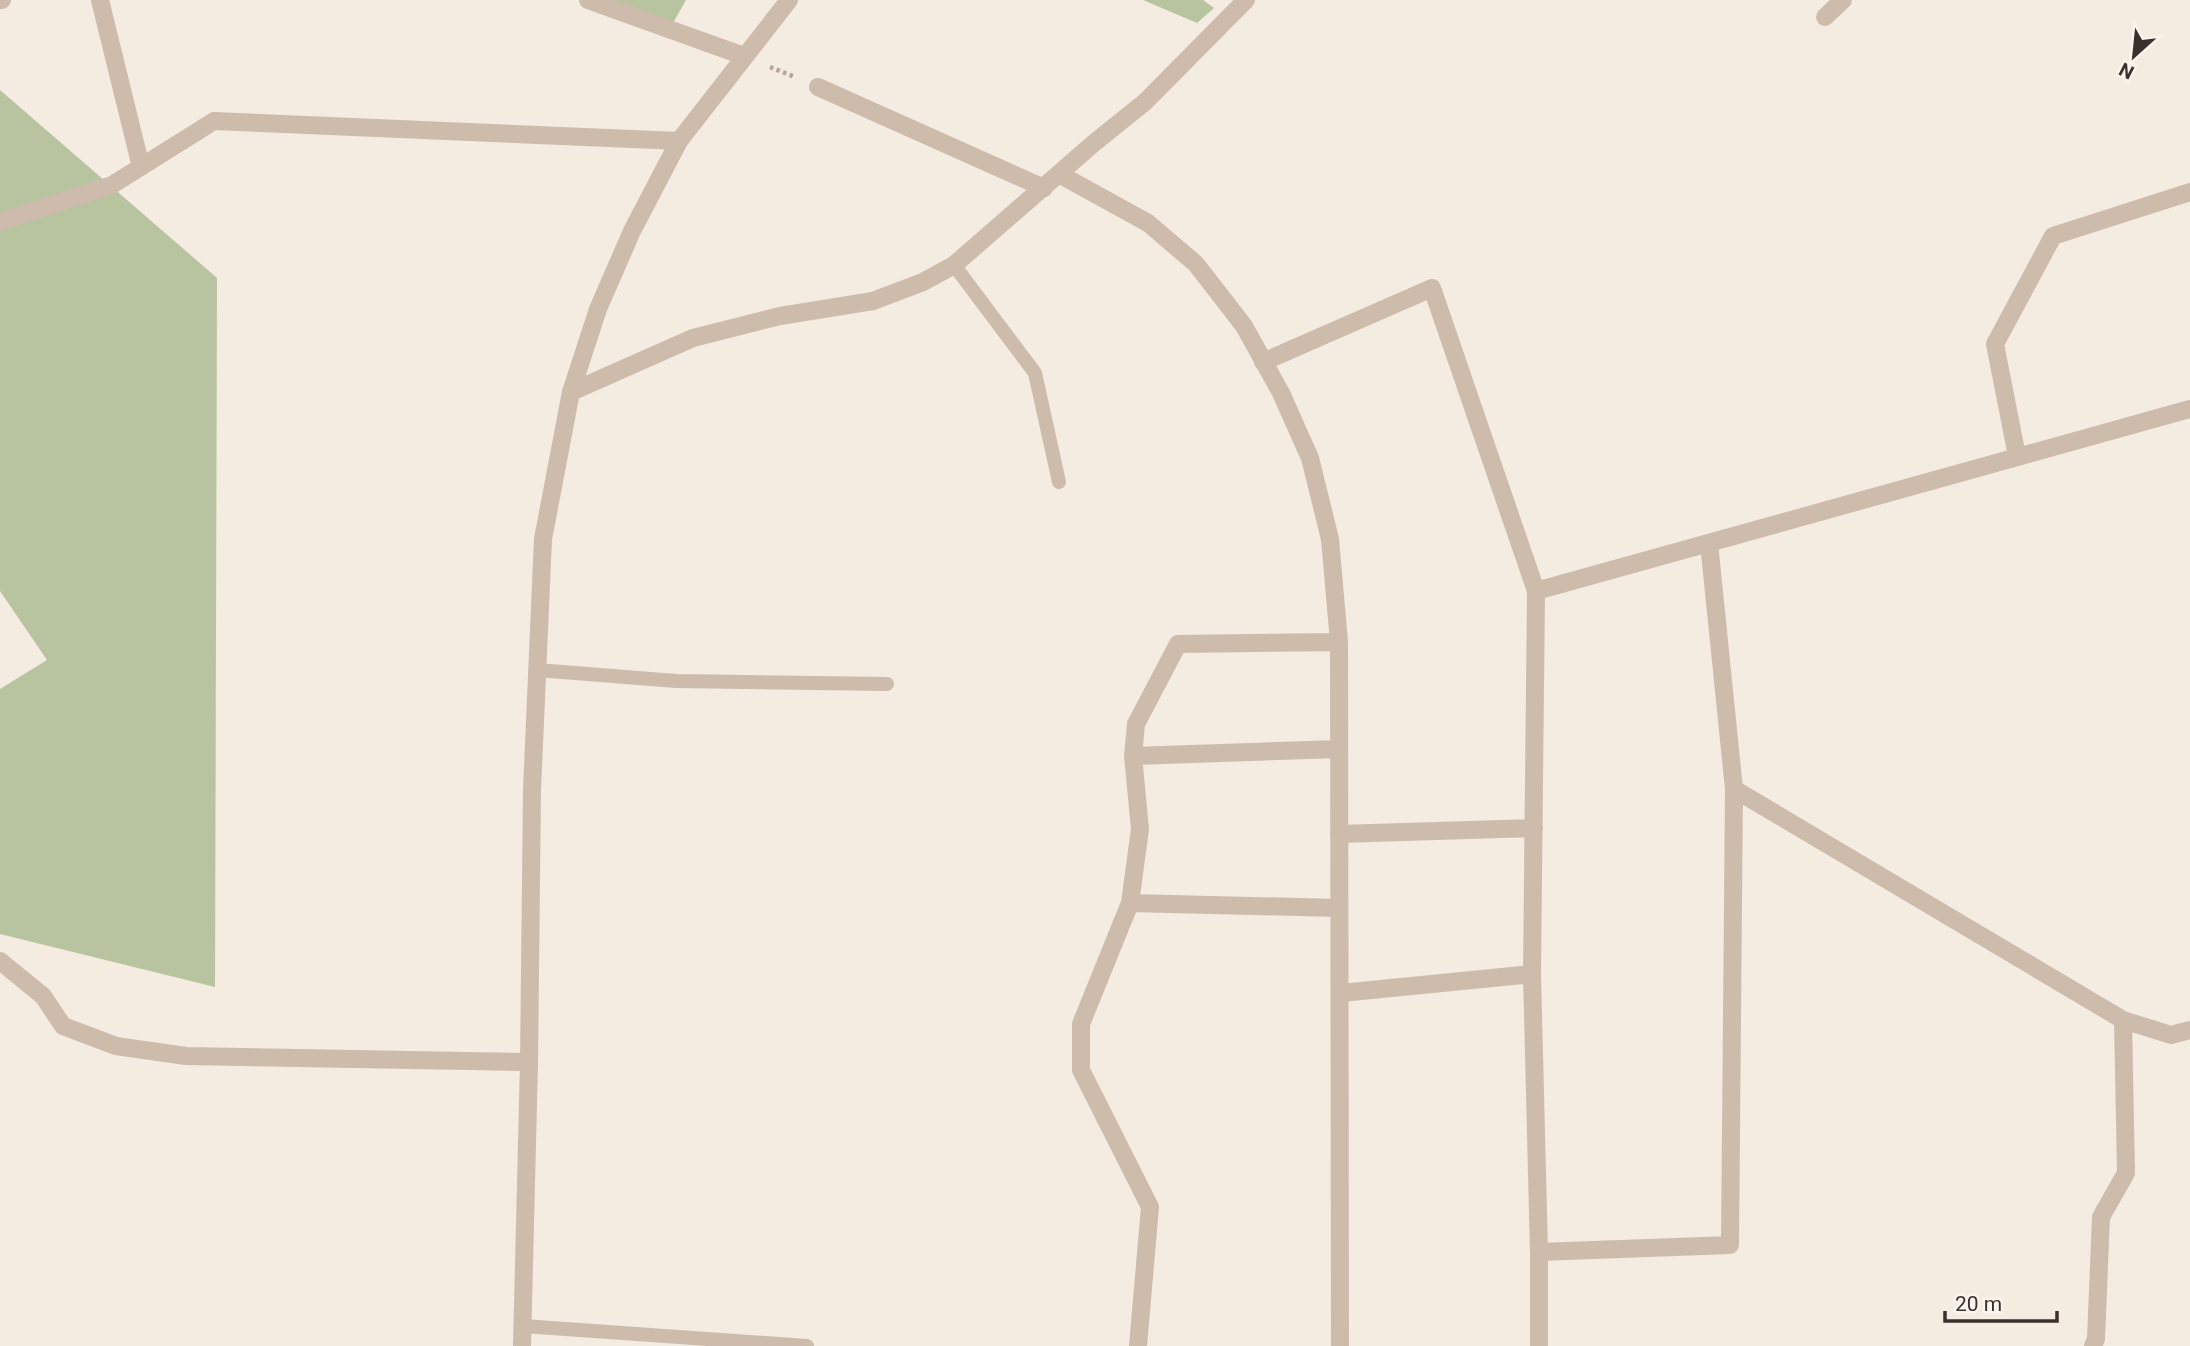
<svg xmlns="http://www.w3.org/2000/svg" width="2190" height="1346" viewBox="0 0 2190 1346" font-family="Roboto,sans-serif">
	<rect width="100%" height="100%" fill="#f4ebe1"/>
	<path fill="#b8c4a0" d="M588,0H686L669,30Z
		M1143,0H1203L1214,8L1197,23Z
		M0,90L217,278L215,987L0,934V689L47,660L0,591Z"/>
	<g fill="none" stroke-linecap="round" stroke-linejoin="round">
		<path stroke="#b9a596" stroke-width="4.5" stroke-dasharray="3.5 3.5" stroke-linecap="butt" d="M770,67L795,77"/>
		<path stroke="#cdbbac" stroke-width="14" d="M954,265L1035,373L1059,482
			M537,670L676,681L887,684
			M523,1326L807,1346"/>
		<path stroke="#cdbbac" stroke-width="18" d="M0,0H2
			M100,0L141,167
			M588,0L741,55
			M1825,17L1843,0
			M818,87L1044,188
			M1059,174L1148,223L1196,264L1244,326L1281,393L1310,458L1330,539L1339,642L1340,1346
			M0,222L112,185L214,121L679,141
			M1263,362L1432,288L1536,591L1532,974L1341,993
			M571,392L693,338L780,316L873,301L923,282L954,265L1094,143L1145,102L1246,0
			M2017,456L1995,344L2053,236L2190,192
			M1536,591L2190,409
			M1133,756L1339,749
			M1734,789L2123,1020L2171,1035L2190,1030
			M1339,834L1534,828
			M1130,903L1140,829L1133,756L1136,724L1178,644L1339,642
			M0,961L43,996L63,1026L116,1046L186,1056L529,1062
			M1532,974L1539,1252V1346
			M1539,1252L1730,1245L1734,789L1709,543
			M1138,1346L1150,1207L1081,1070V1024L1130,903L1338,908
			M2093,1346L2096,1339L2101,1217L2126,1173L2123,1020"/>
		<path stroke="#cdbbac" stroke-width="18" d="M522,1346L529,1062L532,790L543,539L571,392L598,309L632,231L679,141L789,0"/>
	</g>
	<g transform="translate(2134 56) rotate(207)" stroke="#fbf5ee" stroke-width="5" paint-order="stroke">
	<path d="M0-5L12 26L0 18L-12 26Z" fill="#3b302b"/>
	<text y="-10" font-size="19" font-weight="bold" text-anchor="middle" fill="#3b302b">N</text>
	</g>
	<path d="M1945 1311v10h112v-10" fill="none" stroke="#3b302b" stroke-width="3.5"/>
	<text x="1955" y="1311" font-size="21" fill="#3b302b" stroke="#fbf5ee" stroke-width="5" paint-order="stroke">20 m</text>
</svg>
